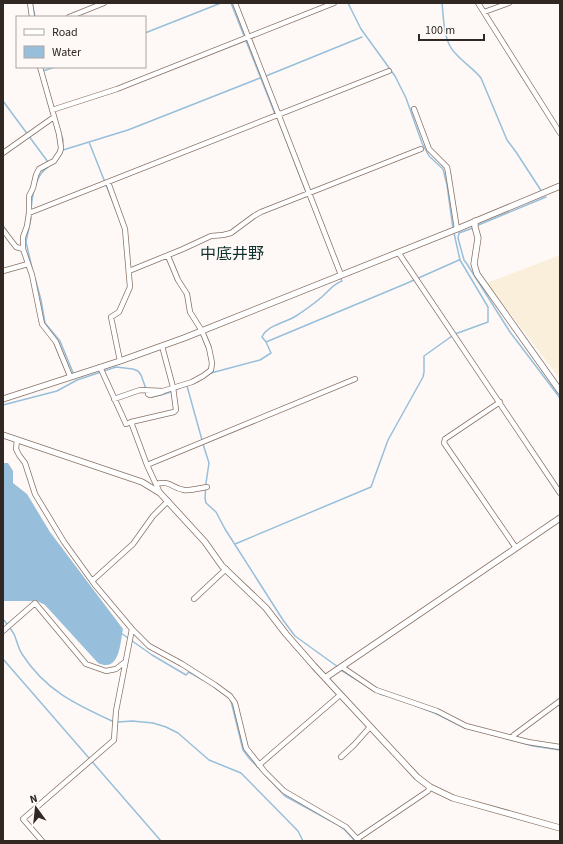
<svg xmlns="http://www.w3.org/2000/svg" width="563" height="844" viewBox="0 0 563 844" font-family="'Source Sans 3','Noto Sans JP',sans-serif">
	<rect width="100%" height="100%" fill="#fef9f6"/>
	<path fill="#faefda" d="M560,255V379L487,283Z"/>
	<path fill="#97bfdb" d="M3,463H8L13,471V483L27,494L50,532L123,629C120,643 120,673 98,663L45,605L37,601H3Z"/>
	<g fill="none" stroke-linecap="round" stroke-linejoin="round">
		<path stroke="#97bfdb" stroke-width="1.5" d="M32,3L35,17
			M231,3L275,114
			M348,3L361,29L395,76L406,98L422,143L429,156L443,169L447,185L453,229
			M442,3C444,20 443,42 456,54C464,63 474,69 481,78L507,140L516,152L542,192
			M145,33L221,3
			M43,71L55,67
			M266,76L362,37
			M3,101L48,162
			M277,117L306,192
			M61,134L63,140L62,151
			M89,142L116,210
			M63,150L128,130L260,78
			M308,196L311,203
			M31,210C32,196 35,175 48,167
			M31,218L26,242L32,268
			M3,226L8,233
			M476,226L546,197
			M473,228L459,233L458,238L464,260L467,264L510,332L560,398
			M454,233L460,260L488,307V322L455,334
			M35,278L41,300L45,323L60,341L74,375
			M266,342L262,337C267,325 285,323 296,316C305,310 317,302 325,294C331,288 334,284 342,281L340,277
			M197,382L211,373L260,360L271,353L266,342L405,284L459,260
			M187,386L202,440
			M152,397L168,393L180,388
			M3,405L57,391L77,380L116,367L133,369L138,371L141,375L146,389
			M203,444L209,463L206,483L205,498L206,503L216,512L225,529L283,620L295,636L338,667
			M235,544L371,487L388,440L423,377L424,372V356L452,336
			M3,619C7,624 11,629 14,634C17,641 18,648 22,654C45,690 75,704 112,721L118,722L132,721L153,723L166,727L178,733L209,760L241,773L298,831L303,841
			M121,633L152,655L186,675L189,672L203,680
			M3,659L161,841
			M341,670L373,690
			M380,694L391,697
			M231,701L243,750L249,758L285,796L338,825L345,830L355,841
			M414,705L437,714L465,728
			M486,733L533,746L560,750"/>
		<defs>
			<path id="minor" d="M30,3L32,17
				M235,3L341,275
				M478,3L560,133
				M484,12L509,3
				M69,17L104,3
				M40,67L59,134L61,148L60,152L54,161L39,169L36,175L33,188L29,196V213L27,226L23,237V249L32,275L42,324L56,342L70,376
				M414,109L429,149L447,167L448,172L457,229
				M52,110L117,89L334,3
				M3,153L54,117
				M108,182L125,229L130,287L119,312L111,317L120,361
				M29,213L389,71
				M3,230L16,247L23,249
				M398,252L560,493
				M3,271L28,264
				M129,271L183,249L211,236L223,235L231,233L254,216L261,212L421,149
				M100,367L126,424L131,422L147,465L160,493
				M148,391V394L150,395L162,392
				M114,399L140,390L163,391L192,382L203,376L211,370L212,363L209,348L202,331L190,312L187,294L178,280L168,256
				M500,402L445,439L444,443L516,548
				M131,422L174,412L176,410L173,387L162,346
				M17,440L16,449L19,455L25,463L35,494L64,542L95,585L132,629L149,646L182,664L215,685L230,696L235,703L246,748L265,772L284,791L346,827L359,841
				M147,465L355,379
				M156,484C171,480 171,488 184,490C191,491 200,488 207,487
				M92,581L133,544L153,516L168,501
				M194,599L226,569
				M3,631L35,603L86,664L106,671L116,669L125,662
				M342,667L376,690L437,711L466,726L528,742L560,747
				M512,738L514,735L560,701
				M341,757L354,745L370,727
				M259,765L340,695
				M357,839L428,791L430,787
				M42,841L23,819L114,740L116,711L132,629"/>
			<path id="tertiary" d="M475,221V227L478,238L474,264L477,274L560,391
				M3,399L120,361L184,338L457,229L560,186
				M3,435L142,482L160,493L205,542L222,566L266,608L286,634L314,666L417,777L430,787L453,798L560,828
				M325,678L560,518"/>
		</defs>
		<use href="#minor" stroke="#887266" stroke-width="6"/>
		<use href="#tertiary" stroke="#887266" stroke-width="7"/>
		<use href="#minor" stroke="#fff" stroke-width="4.5"/>
		<use href="#tertiary" stroke="#fff" stroke-width="5.5"/>
	</g>
	<g text-anchor="middle" stroke-width="4" stroke-linejoin="round" paint-order="stroke">
		<g font-size="16" fill="#0f312e" stroke="#fef9f6">
			<text x="232" y="259">中底井野</text>
		</g>
	</g>
	<rect width="563" height="844" fill="none" stroke="#312723" stroke-width="8"/>
	<rect x="16" y="16" width="130" height="52" fill="#fef9f6" stroke="#aca5a2"/>
	<rect x="24" y="29" width="20" height="6" fill="#ffffff" stroke="#aca5a2"/>
	<text x="52" y="36" font-size="12" fill="#312723">Road</text>
	<rect x="24" y="46" width="20" height="12" fill="#97bfdb" stroke="#aca5a2"/>
	<text x="52" y="56" font-size="12" fill="#312723">Water</text>
	<g transform="translate(36 808) rotate(345)" stroke="#fef9f6" stroke-width="3" paint-order="stroke">
	<path d="M0-3L7 15L0 10L-7 15Z" fill="#312723"/>
	<text y="-6" font-size="11" font-weight="bold" text-anchor="middle" fill="#312723">N</text>
	</g>
	<path d="M419 34v6h65v-6" fill="none" stroke="#312723" stroke-width="2"/>
	<text x="425" y="34" font-size="12" fill="#312723" stroke="#fef9f6" stroke-width="3" paint-order="stroke">100 m</text>
</svg>
